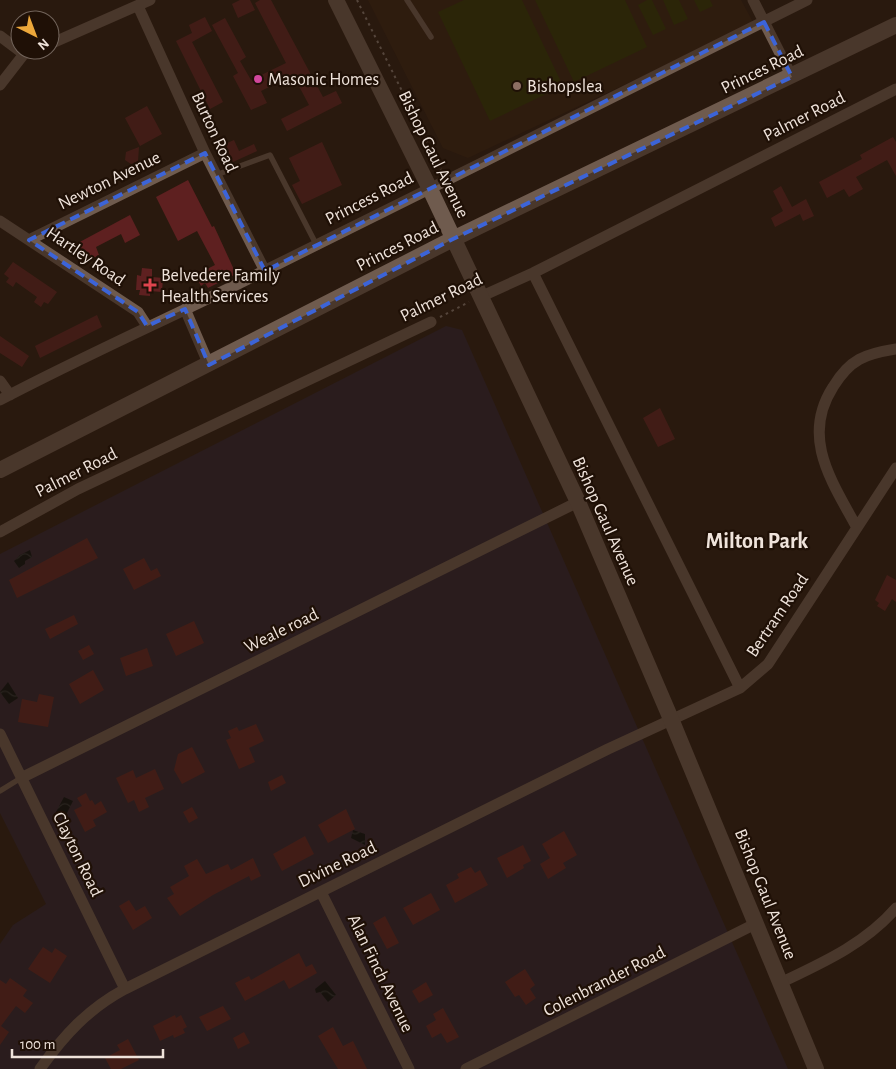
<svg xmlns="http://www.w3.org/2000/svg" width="896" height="1069" viewBox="0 0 896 1069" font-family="'Alegreya Sans',sans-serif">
	<defs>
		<pattern id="water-waves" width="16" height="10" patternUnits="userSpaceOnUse" patternTransform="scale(1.25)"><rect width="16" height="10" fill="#020b0d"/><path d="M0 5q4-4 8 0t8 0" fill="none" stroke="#272e30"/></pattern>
	</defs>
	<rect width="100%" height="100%" fill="#29190e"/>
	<path fill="#2a202f" d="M446,326L462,330L788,1069H0V944L13,925L46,904L0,813V554Z"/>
	<path fill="#341f0f" d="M368,0H741L754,24L468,158L443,148Z"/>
	<path fill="#2d3400" d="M464,0H522L563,86L490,121L438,12Z
		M535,0H625L647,47L574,82Z
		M647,0H652L666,29L653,35L638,5Z
		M663,0H679L688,19L674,25Z
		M694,0H710L713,6L700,12Z"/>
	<path fill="url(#water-waves)" d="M30,550L32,557L25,561V564L19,568L14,561L20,555Z
		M8,682L18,698L9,704L0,692Z
		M64,797L73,801L65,817L56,812Z
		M353,830L365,834V845L351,838Z
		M325,981L336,995L328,1002L320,992L316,993L315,989Z"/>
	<path fill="#5e2020" d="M240,0H250L255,10L238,18L232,4Z
		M260,0H271L323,97L336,91L342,103L287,131L281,119L309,105L293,75L261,91L267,103L251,110L233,76L238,73L212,25L225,18L246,57L240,61L251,80L286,63L255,3Z
		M205,17L212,31L192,42L223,102L210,109L176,41L192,33L189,25Z
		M147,106L162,134L140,146L125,118Z
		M893,137L896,142V176L887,160L856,177L863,189L849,197L844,189L827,198L819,182L862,159L860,155Z
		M234,140L239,151L254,144L257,151L233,162L225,144Z
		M322,142L342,185L302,204L292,185L300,181L289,158Z
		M139,147L138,161L131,164L125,160L126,152Z
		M188,180L212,227L214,226L236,274L208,288L205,283L201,286L195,275L215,265L197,231L178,241L156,197Z
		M781,186L792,207L806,199L814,216L803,221L800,214L775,227L771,218L783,211L773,191Z
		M130,215L140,235L125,243L121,234L96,247L99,255L86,262L76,244Z
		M13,262L57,292L48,304L44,302L41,307L34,302L37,297L16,282L13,287L6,282L9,278L4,274Z
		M142,268L152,269V277L163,278L162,292L150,291V296L139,295L140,290H136L137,275L141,276Z
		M97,315L102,327L40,358L35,346Z
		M0,336L29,356L22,367L0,353Z
		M660,408L675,439L658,447L643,418Z
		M87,538L98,558L17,598L9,580Z
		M144,558L151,571L157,568L161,576L134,590L123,569Z
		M887,575L896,580V602L892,599L885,611L877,606L879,603L875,600Z
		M74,615L78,624L50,639L45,629Z
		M194,621L204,643L176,656L166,634Z
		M89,645L94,654L83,660L78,651Z
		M147,648L153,666L126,676L120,658Z
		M93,670L104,690L80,704L69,684Z
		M39,694L54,697L48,727L18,722L22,699L37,702Z
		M256,724L264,741L249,748L255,762L239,769L226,740L231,738L228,731L237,727L239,731Z
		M192,747L205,772L182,784L174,770L178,754Z
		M155,769L164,789L145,798L149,807L139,812L134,800L128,803L116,778L133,770L136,778Z
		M282,775L286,783L271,791L268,782Z
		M86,793L90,801L92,800L95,805L101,801L107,812L93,820L96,826L85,832L74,810L82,806L77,798Z
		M192,807L198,818L189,823L183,812Z
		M346,809L355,829L328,843L318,825Z
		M564,831L577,855L563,863L566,868L548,879L540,864L550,858L542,844Z
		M305,836L314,854L282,871L273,854Z
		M523,845L531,861L523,865L524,868L507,878L497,858Z
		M253,858L261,876L251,881L249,876L213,895L180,916L167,898L174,894L170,887L189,876L184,866L197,859L206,874L228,864L231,870Z
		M471,867L475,873L480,870L488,885L455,903L446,885L459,878L457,874Z
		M431,893L440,910L413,925L403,908Z
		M129,900L136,911L145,906L152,918L133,930L119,906Z
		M385,916L399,943L387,949L373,923Z
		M43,947L52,953L55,948L67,956L50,983L28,969Z
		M299,953L306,967L312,964L317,973L289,989L284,980L245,1001L235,983L249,976L251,980Z
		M525,969L535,985L530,989L536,998L526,1005L519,995L515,997L505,982Z
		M10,978L27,990L23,996L33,1003L25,1013L16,1006L1,1026L9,1032L0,1045V980L6,984Z
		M426,982L433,995L419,1003L412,991Z
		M223,1006L231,1019L207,1031L199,1017Z
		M443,1008L459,1037L447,1043L441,1033L432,1038L426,1026L436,1020L433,1014Z
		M175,1015L176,1018L181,1015L187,1027L183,1029L185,1033L174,1038L173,1035L160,1041L153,1026Z
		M333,1027L343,1046L353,1041L367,1069H338L318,1036Z
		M244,1032L250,1043L238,1049L233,1038Z
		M128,1039L139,1060L121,1069H111L105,1058L120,1050L117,1045Z"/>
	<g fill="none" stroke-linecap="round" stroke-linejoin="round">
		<path stroke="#897b72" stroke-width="2" stroke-dasharray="2.5 4" stroke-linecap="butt" d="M357,0L441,170
			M440,317L469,302"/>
		<path stroke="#6f5b4e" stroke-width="5.5" d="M407,0L431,37
			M216,175L270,155L316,244
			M0,791L21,778"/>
		<path stroke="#6f5b4e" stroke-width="11" d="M753,0L792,77
			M138,6L205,153L265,271
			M0,36L24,54
			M50,44L150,0
			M0,85L24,54L35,50
			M0,221L138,312L147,326
			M29,240L205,153
			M533,273L740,688
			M480,297L533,273L896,89
			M185,309L209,365
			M0,381L10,395
			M0,400C87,354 177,315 264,271C445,181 627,91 807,0
			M856,526C831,480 801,437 833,387C850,359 865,354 896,349
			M0,532L78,489L431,322
			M0,734L125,989
			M21,778L578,502
			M321,892L409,1069
			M780,983C822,963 865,944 896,908
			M40,1069C64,1035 88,1009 125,989L608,749L740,688L768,664L896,468
			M466,1069L757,923"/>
		<path stroke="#6f5b4e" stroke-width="16" d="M336,0L429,187L578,502L671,719L816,1069
			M0,470L453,239L896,25"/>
	</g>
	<path d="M0 0H896V1069H0ZM764,22L792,77L453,239L209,365L185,309L147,326L138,312L29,240L205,153L265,271Z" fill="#29190e" fill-opacity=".55" fill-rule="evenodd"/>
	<path fill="none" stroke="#3c64d8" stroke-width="4" stroke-dasharray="10 6" stroke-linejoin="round" d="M764,22L792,77L453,239L209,365L185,309L147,326L138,312L29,240L205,153L265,271Z"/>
	<circle fill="#d1479c" stroke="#1f1006" stroke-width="2" cx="258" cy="79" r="5"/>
	<circle fill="#8d6e63" stroke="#1f1006" stroke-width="2" cx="517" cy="86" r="5"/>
	<path fill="#e0444e" stroke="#1f1006" stroke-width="2" d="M147.5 277.5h5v5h5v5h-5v5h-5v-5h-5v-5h5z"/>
	<g text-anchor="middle" stroke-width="4.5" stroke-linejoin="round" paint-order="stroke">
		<g font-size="18" fill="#efe3db" stroke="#1f1006">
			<text transform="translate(762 69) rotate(-26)" y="6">Princes Road</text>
			<text transform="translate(804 116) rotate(-27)" y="6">Palmer Road</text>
			<text transform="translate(215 132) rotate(65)" y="6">Burton Road</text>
			<text transform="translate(434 154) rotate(64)" y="6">Bishop Gaul Avenue</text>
			<text transform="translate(109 180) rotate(-26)" y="6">Newton Avenue</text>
			<text transform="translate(369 198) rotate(-27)" y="6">Princess Road</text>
			<text transform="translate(397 246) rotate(-27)" y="6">Princes Road</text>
			<text transform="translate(86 256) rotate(34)" y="6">Hartley Road</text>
			<text transform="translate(441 297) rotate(-26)" y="6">Palmer Road</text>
			<text transform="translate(76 472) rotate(-27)" y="6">Palmer Road</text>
			<text transform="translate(606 521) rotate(66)" y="6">Bishop Gaul Avenue</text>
			<text transform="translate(777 615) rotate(-56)" y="6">Bertram Road</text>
			<text transform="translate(281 630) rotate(-26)" y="6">Weale road</text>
			<text transform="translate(78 854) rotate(64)" y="6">Clayton Road</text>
			<text transform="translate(337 864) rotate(-26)" y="6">Divine Road</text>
			<text transform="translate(766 894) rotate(68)" y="6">Bishop Gaul Avenue</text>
			<text transform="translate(381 973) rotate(64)" y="6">Alan Finch Avenue</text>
			<text transform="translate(604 981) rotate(-27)" y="6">Colenbrander Road</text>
		</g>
		<g font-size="18" fill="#efe3db" stroke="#1f1006" text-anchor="start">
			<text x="268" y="85">Masonic Homes</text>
			<text x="527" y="92">Bishopslea</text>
			<text x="161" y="281">Belvedere Family<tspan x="161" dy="21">Health Services</tspan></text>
		</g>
		<g font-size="22" font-weight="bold" fill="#efe3db" stroke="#1f1006">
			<text x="757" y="548">Milton Park</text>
		</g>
	</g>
	<g transform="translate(35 35) rotate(138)"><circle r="24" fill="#1f1006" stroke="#72645b"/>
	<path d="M0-4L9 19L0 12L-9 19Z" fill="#eda83b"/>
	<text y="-8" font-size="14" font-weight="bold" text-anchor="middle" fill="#efe3db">N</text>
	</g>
	<path d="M12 1049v8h151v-8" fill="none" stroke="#efe3db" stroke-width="2.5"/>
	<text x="20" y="1049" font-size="15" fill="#efe3db" stroke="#1f1006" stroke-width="4" paint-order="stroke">100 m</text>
</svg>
